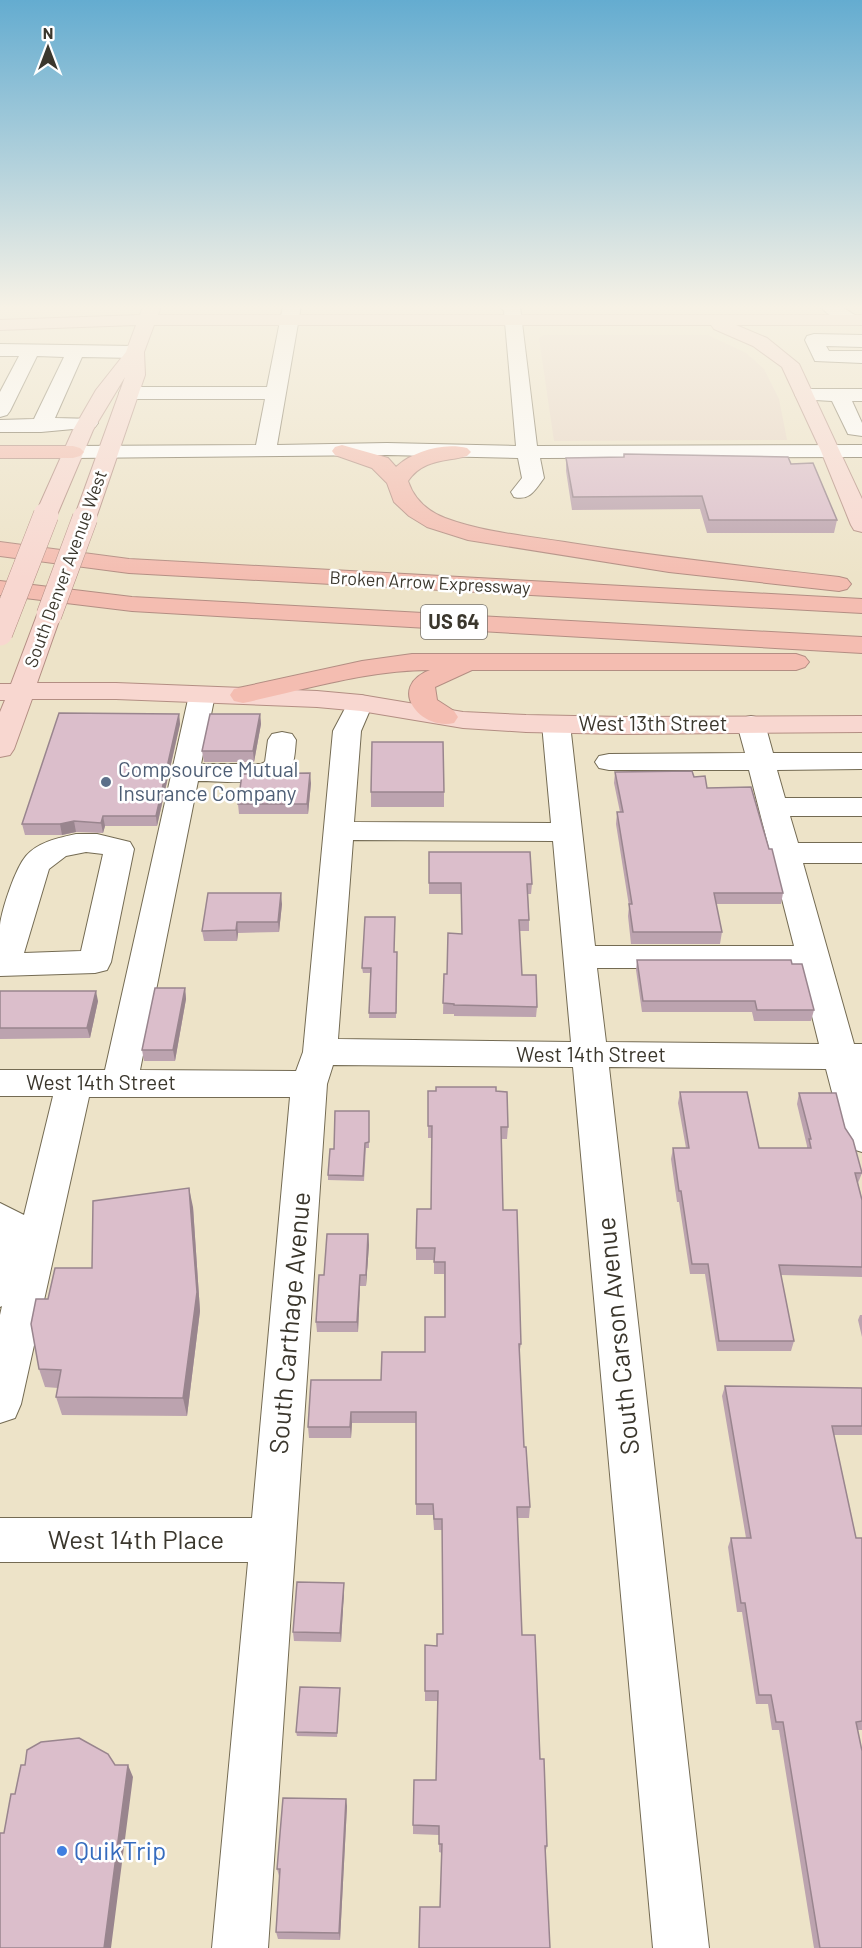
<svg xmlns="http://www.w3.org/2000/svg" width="862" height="1948" viewBox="0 0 862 1948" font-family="Barlow,sans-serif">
	<rect width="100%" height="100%" fill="#ede3c8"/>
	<path fill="#e8d6c6" d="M543,335H708L746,353L764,369L779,399L787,440L554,441L539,338Z"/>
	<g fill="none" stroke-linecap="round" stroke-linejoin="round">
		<defs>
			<path id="minor" d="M283,306H301L277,445L387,443L516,446L504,311L500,306H520L537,446L862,445V457L540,458L544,478C535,490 530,501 514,497L511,492L522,478L518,458L387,455L73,458L66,456L62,452L66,448L73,446L256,445L265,399H129L122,397L119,393L122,389L129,387H267Z
				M820,306H841L862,320L859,324C847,327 828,316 820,306Z
				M814,334L862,335V347L826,346L829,351H862V363L815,361L805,340L807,336Z
				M0,344L135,346L142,348L144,352L142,356L135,358L82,357L55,418L95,419L98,423L95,427L41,432H0V420L34,419L64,357L37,356L10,411L7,415L0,417V392L19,356H0Z
				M805,389H862V401H852L862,423V436L848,434L832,401L798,399L795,395L798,391Z
				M202,687L211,689L215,695L201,764H261L265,762L268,740L272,734L282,732L292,734L296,740C295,749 295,766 288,772C271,787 220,781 198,781L140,1070L296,1071L303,1052L333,731L351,697L360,695L369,697L373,703L361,731L354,822L551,823L542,724L546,718L556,716L566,718L570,724L595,946H794L749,770H609L599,768L595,762L599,756L609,754L745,753L737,724L741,718L751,716L761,718L765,724L773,753H862V769L777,770L785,798H862V816H790L798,843H862V863H803L854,1044H862V1152L849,1148L844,1138L826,1069L609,1067L709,1948H653L573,1067L333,1065L327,1084L268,1948H212L248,1562H0V1518H252L290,1097H89L21,1404L15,1418L0,1423V1315L2,1306L0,1307V1203L24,1215L53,1096H0V1070H105L189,695L193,689ZM353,840L553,841L571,1042L338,1039ZM597,968H800L819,1044L606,1042Z
				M76,834H97L130,842L134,849L111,962L107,970L95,973L0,976C0,960 0,942 0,925C2,909 15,869 26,856C38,842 58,838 76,834ZM86,852L103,854L81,951L24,953L49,869L66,856Z"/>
			<path id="major" d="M143,306H161L158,315H862V325H736L767,338L799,364L862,499V532L854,530L851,525L821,451L782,367L753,346L714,329L711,325H154L144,352L145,375L96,518L93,523L85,525L77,523L74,518L125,377L93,430L57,515L54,520L46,522L38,520L35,515L73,430L96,390L126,352L136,325L0,330V320L140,315Z
				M49,608L58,610L61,615L37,683H116L317,691L361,695L463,712L526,715L622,717L862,716V732L622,734L526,732L463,728L361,711L317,707L116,699H32L14,749L10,755L0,757V712L5,700H0V684H11L37,615L40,610Z"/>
			<path id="highway" d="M342,445L388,458L396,467C413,451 444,442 467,448L471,452L467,456C444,462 423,459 408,481C414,499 427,511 445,518C485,533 529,536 571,543C660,557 749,567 839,577L847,579L851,584L847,589L839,591L669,572L468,540L427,527L409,516L394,502L387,483L372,468L335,455L332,451L335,447Z
				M0,446H73L80,448L84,452L80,456L73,458H0Z
				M0,542L129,559L862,599V613L129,573L0,556Z
				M0,581L132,597L862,637V653L132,611L0,595Z
				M412,654H796L805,657L809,662L805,667L796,670H472L435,687L437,700L454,711L458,717L454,723C420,731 386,687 430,670C367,670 304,690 243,703L234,701L230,695L234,689L243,687L362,661Z"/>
		</defs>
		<use href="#minor" stroke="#746b53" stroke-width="2"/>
		<use href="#major" stroke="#b38e83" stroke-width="2"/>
		<use href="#highway" stroke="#b38e83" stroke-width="2"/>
		<use href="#minor" fill="#fff" fill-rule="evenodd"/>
		<use href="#major" fill="#f8d7d0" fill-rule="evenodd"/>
		<use href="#highway" fill="#f4bdb1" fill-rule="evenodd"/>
		<defs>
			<path id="major-bridge" d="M49,615L85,518
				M0,633L46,515"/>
		</defs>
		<use href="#major-bridge" stroke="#b38e83" stroke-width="26" stroke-linecap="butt"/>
		<use href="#major-bridge" stroke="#f8d7d0" stroke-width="25"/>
	</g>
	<path fill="#bca3af" d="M0,306H36L34,308L0,307Z
		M624,454L791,464L837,520L834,533H707L700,509L572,510L566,471V458L624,457Z
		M179,714L180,724L157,826H105L103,833L76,832L62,835H25L22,824Z
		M260,714L261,724L254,762H204L202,751Z
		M615,772L694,777L707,788L769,849L783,893L781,904H716L722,932L720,944H631L628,916L629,906L616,824L617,812H620L614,783Z
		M311,783L308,814H239L238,804Z
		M371,792H444V807H371Z
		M429,852L532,884L531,894H528L529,920V931H519L522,975L537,1007L536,1017L454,1016V1014H443L444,974H447L462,934L461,894H429Z
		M282,904L279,932L238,933L237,941H204L202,931Z
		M394,952L397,957L396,1018H369L371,973H363L362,968Z
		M637,960L792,964L814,1010L811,1021H754L752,1012H642L636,970Z
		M185,988L186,999L175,1061H144L142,1050Z
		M0,991L98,1001L90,1038L0,1039Z
		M428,1091H496L508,1127L507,1139H501L503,1210L521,1344L519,1355L524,1447L530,1507L529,1518H517L522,1635L540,1759L547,1846L545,1854L440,1907L442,1853L439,1852V1835L413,1834V1825L436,1780L438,1701H425V1645L437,1646L443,1634L442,1530H434L433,1515H416V1423H352L351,1438H309L308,1427L425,1352L445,1317L444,1274H434V1260H416V1248L431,1209L432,1138H428Z
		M680,1092L759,1148H807V1146L797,1104L799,1093L845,1128L862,1173L858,1183L862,1200V1277L781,1275L794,1341L791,1351H717L705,1274H690L679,1202H677L671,1159L673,1148H686L678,1103Z
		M369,1111V1148H366L364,1181L328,1180V1175L334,1149Z
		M193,1207L200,1311L187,1416L62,1415L56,1397L58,1388L45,1387L39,1369L48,1299L92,1268Z
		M368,1234L369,1245L366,1286H360L358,1332H317L316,1322L324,1275Z
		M860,1315H862V1337L858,1320Z
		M725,1386L862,1388V1435H834L856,1538H862V1730H858L862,1948H814L779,1730H772L768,1704H756L742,1612H737L728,1547L731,1538H746L722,1396Z
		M344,1583V1592L341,1642L294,1641L293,1632Z
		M340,1692L337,1737L297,1736L296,1732Z
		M347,1806L340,1940L278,1939L276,1932L280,1876H279L277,1869Z"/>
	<path fill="#99858e" d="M179,714L180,724L157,826L156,816Z
		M260,714L261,724L254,762L253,751Z
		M310,773L311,783L308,814L307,804Z
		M103,816L105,826L103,833L101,823Z
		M74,821L76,832L62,835L60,824Z
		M281,893L282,904L279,932L278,922Z
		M237,922L238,933L237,941L236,930Z
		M185,988L186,999L175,1061L173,1050Z
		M96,991L98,1001L90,1038L87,1028Z
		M189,1188L193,1207L200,1311L187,1416L183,1398Z
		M368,1234L369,1245L366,1286V1275Z
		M360,1275V1286L358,1332L357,1322Z
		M351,1412L352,1423L351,1438L350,1427Z
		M344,1583V1592L341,1642L340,1633Z
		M128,1765L133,1777L111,1948H104Z
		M346,1799L347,1806L340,1940L339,1933Z"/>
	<path fill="#dbbecb" stroke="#99858e" stroke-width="1.5" d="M624,454L788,457L791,464L813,463L837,520H709L702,496L573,497L566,458L624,457Z
		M59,713L179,714L156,816H103L101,823L74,821L60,824H22Z
		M210,714H260L253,751H202Z
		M372,742H443L444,792H371Z
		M692,771L694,777L705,776L707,788L751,787L769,849H772L783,893H714L722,932H633L629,904H632L617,812H623L615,772Z
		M310,773L307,804H238L242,774Z
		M429,852H530L532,884H527L529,920H519L522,975H536L537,1007L454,1005V1004L443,1003L444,974H447L448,933L462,934L461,883H429Z
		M208,893H281L278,922H237L236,930L202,931Z
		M365,917H395L394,952H397L396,1013H369L371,968H362Z
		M637,960H791L792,964H802L814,1010H757L755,1001H643Z
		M155,988H185L173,1050H142Z
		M0,991H96L87,1028H0Z
		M436,1087H496V1091L507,1092L508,1127H501L503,1210H517L521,1344H519L524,1447H526L530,1507H517L522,1635H535L540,1759H544L547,1846H545L550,1948H419L420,1907H440L442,1844H439V1826L413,1825L414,1780H436L438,1691H425V1645L437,1646V1634H443L442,1519H434L433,1504H416V1412H351L350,1427H308L311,1380H381L382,1352H425V1317H445V1262H434L435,1248H416L417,1209H431L432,1126H428V1091H436Z
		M680,1092H747L759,1148H811L809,1139H811L799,1093H836L845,1128L853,1140L862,1173H855L862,1200V1267L779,1265L794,1341H719L708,1264H692L681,1191H679L673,1148H689Z
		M335,1111H369V1142L365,1143L363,1176L328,1175L330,1149H334Z
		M189,1188L197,1292L183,1398L56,1397L61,1370L39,1369L31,1324L36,1299H48L55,1268H92L93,1201Z
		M327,1234H368L366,1275H360L357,1322H316L319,1275H324Z
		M725,1386L862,1388V1426H832L856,1538H862V1721L856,1722L862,1751V1948H820L783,1722H776L771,1695H759L745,1603H741L731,1538H751Z
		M297,1582L344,1583L340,1633L293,1632Z
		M300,1687L340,1688L337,1733L296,1732Z
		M79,1738L108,1754L115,1765H128L104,1948H0V1833H4L11,1794H15L21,1765H25L27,1750L41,1742Z
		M283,1798L346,1799L339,1933L276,1932L280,1869H277Z"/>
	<linearGradient id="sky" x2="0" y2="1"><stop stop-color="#64acd0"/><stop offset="0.53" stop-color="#f7f2e6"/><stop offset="1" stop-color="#f7f2e6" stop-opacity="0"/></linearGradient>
	<rect width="862" height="579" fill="url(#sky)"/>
	<circle fill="#5c6f8a" stroke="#fff" stroke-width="2" cx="106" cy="782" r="6"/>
	<circle fill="#3f7fe0" stroke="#fff" stroke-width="2" cx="62" cy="1851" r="6"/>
	<g text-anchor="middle" stroke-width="5" stroke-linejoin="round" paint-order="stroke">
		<g font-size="18" fill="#3b372d" stroke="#fff">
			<text transform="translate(66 569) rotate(-70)" y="6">South Denver Avenue West</text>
			<text transform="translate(430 583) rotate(3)" y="6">Broken Arrow Expressway</text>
		</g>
		<rect fill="#fff" stroke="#76736c" stroke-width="1.5" x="421" y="605" width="66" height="34" rx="4.5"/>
		<g font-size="20" font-weight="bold" fill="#3b372d">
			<text x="454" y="629">US 64</text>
		</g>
		<g font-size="21" fill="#3b372d" stroke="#fff">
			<text x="653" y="731">West 13th Street</text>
			<text x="591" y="1062">West 14th Street</text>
			<text x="101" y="1090">West 14th Street</text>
		</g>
		<g font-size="21" fill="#4e5e75" stroke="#fff" text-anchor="start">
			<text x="118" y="777">Compsource Mutual<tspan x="118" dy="24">Insurance Company</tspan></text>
		</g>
		<g font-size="26" fill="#3b372d" stroke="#fff">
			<text transform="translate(290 1323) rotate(-85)" y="9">South Carthage Avenue</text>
			<text transform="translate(618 1336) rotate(-96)" y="9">South Carson Avenue</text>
			<text x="136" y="1549">West 14th Place</text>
		</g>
		<g font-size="26" fill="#366cbe" stroke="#fff" text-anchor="start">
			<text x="74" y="1860">QuikTrip</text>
		</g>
	</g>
	<g transform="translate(48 48)" stroke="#ffffff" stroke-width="4.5" paint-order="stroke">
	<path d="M0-4.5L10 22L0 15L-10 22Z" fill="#3b372d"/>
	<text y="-9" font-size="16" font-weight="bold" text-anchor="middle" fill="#3b372d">N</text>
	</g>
</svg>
